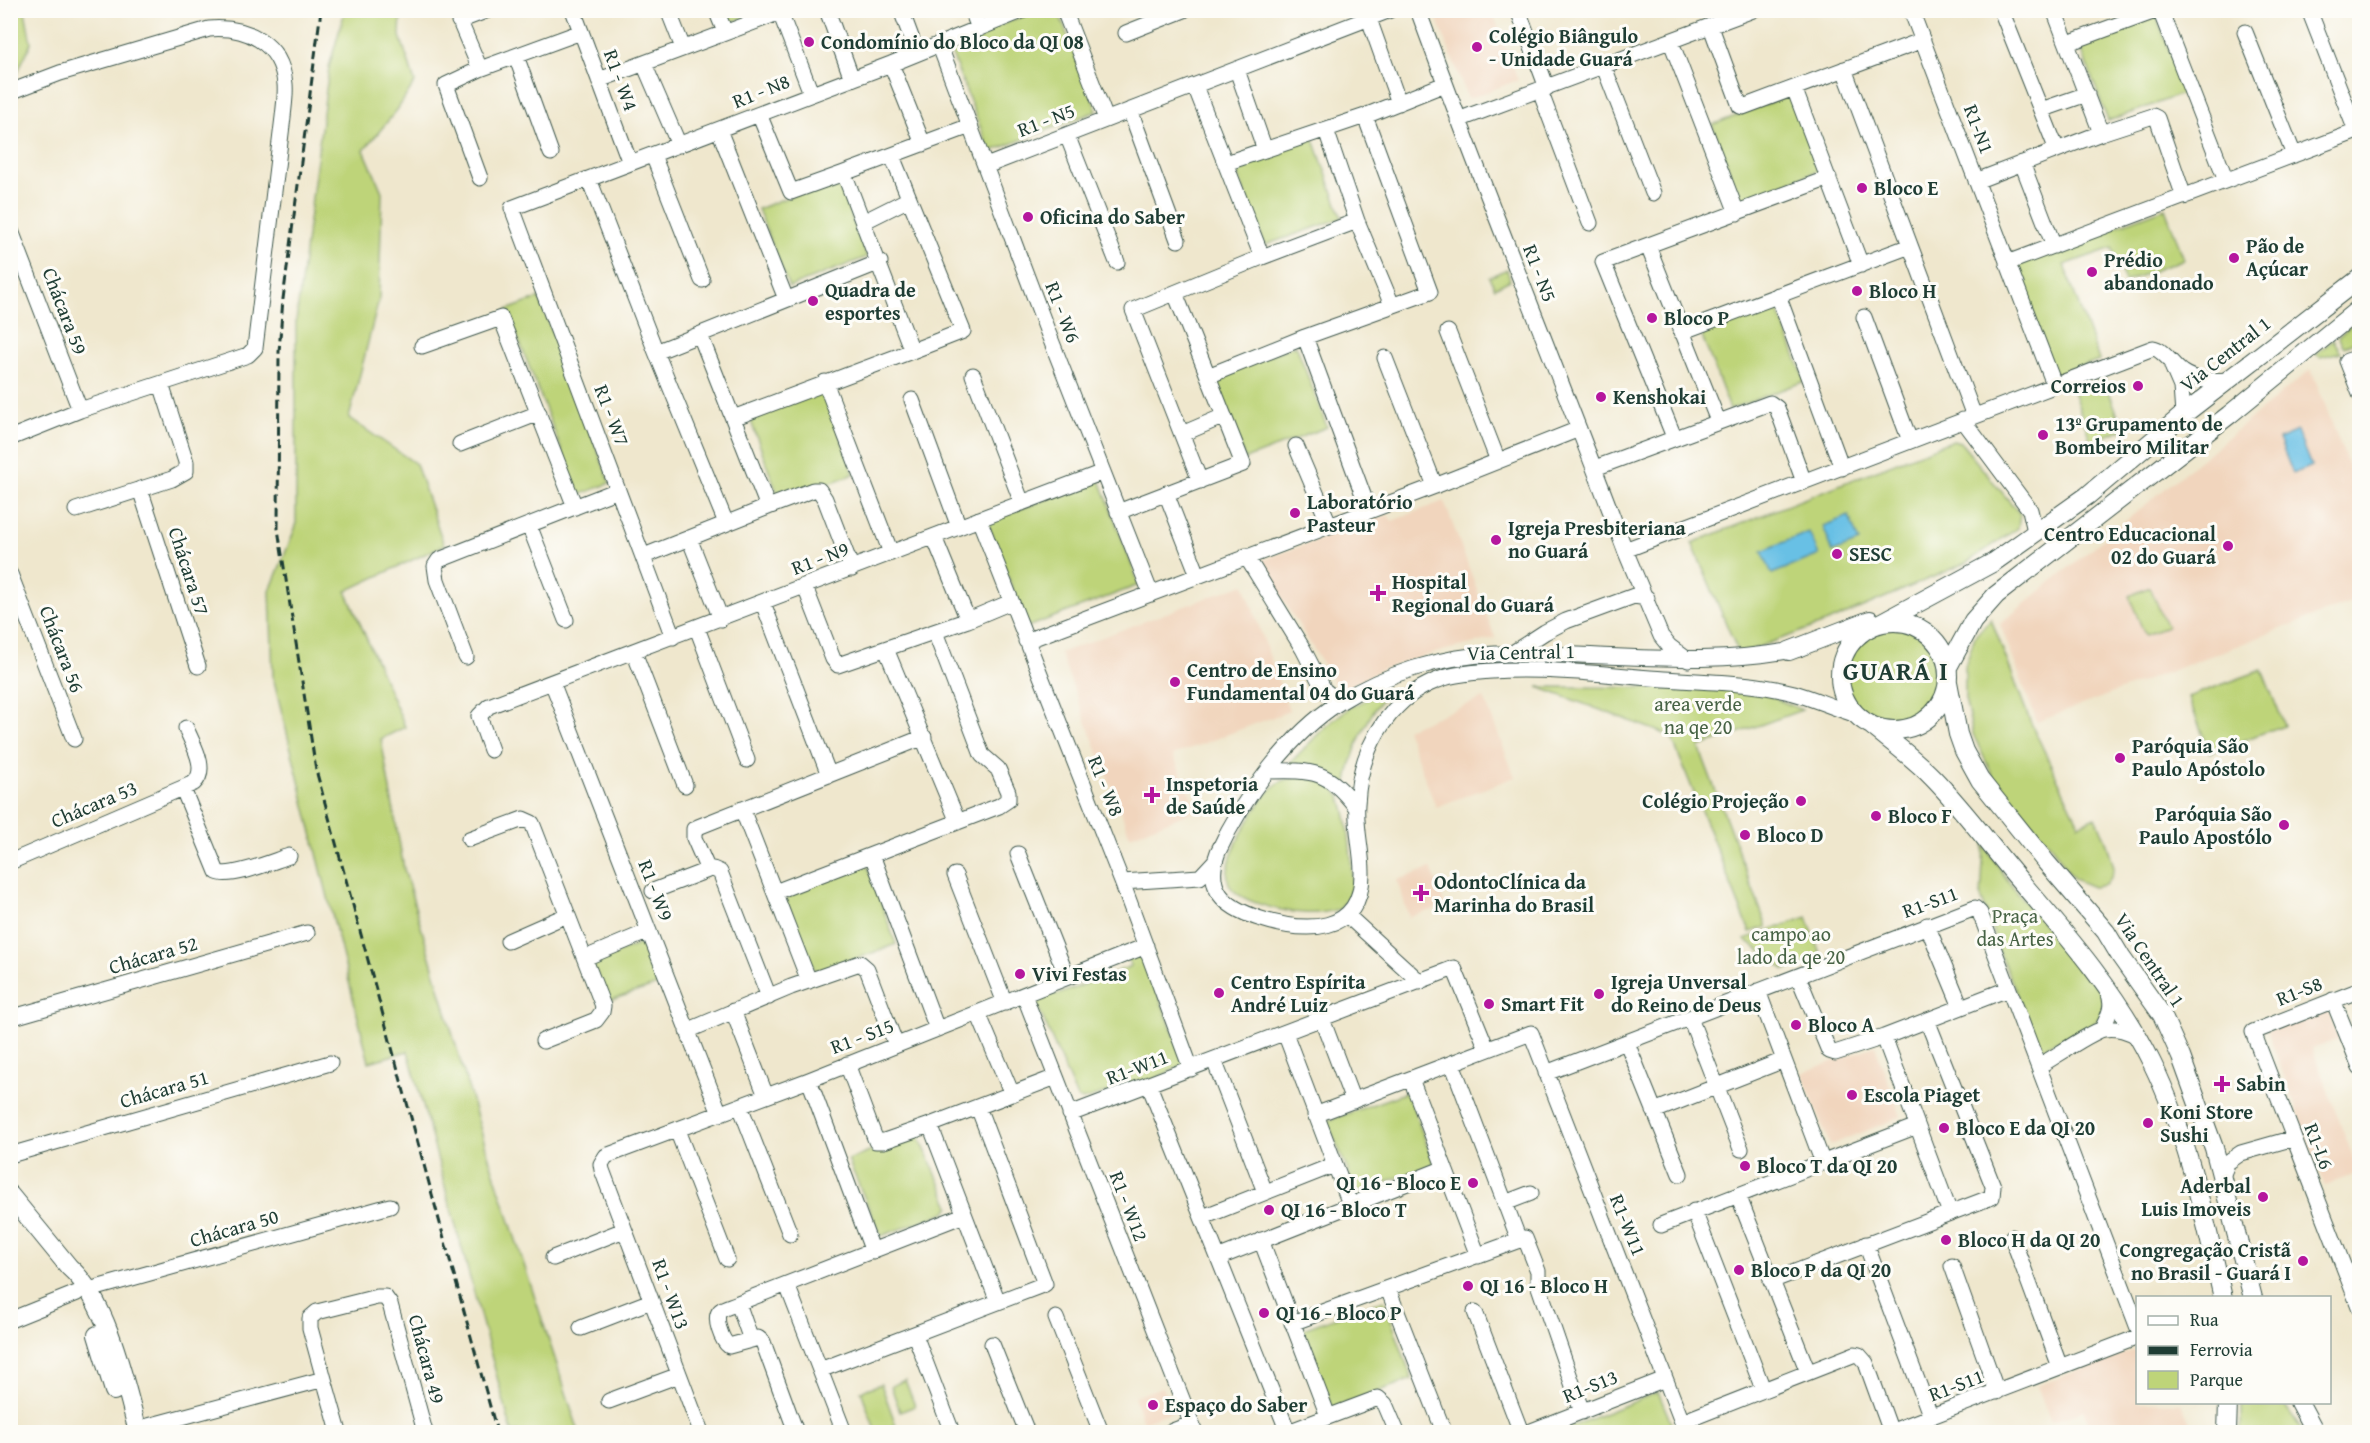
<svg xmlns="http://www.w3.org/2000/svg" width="2370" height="1443" viewBox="0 0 2370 1443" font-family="'Gentium Book Plus',serif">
	<rect width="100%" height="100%" fill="#fdfcf7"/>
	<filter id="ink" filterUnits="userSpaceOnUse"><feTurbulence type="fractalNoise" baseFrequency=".0167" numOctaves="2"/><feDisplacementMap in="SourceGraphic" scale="12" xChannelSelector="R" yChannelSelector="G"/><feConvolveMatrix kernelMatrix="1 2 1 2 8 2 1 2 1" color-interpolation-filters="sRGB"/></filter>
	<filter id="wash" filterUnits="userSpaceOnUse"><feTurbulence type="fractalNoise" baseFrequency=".008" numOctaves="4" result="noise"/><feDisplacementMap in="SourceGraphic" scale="24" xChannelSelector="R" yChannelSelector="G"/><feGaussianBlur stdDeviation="1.35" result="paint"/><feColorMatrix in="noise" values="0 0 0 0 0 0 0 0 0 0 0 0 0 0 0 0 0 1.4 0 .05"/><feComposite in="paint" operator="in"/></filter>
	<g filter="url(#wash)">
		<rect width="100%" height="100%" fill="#efe7cd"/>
		<path fill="#f1d5bd" d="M1434,11H1492L1518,80L1468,99Z
			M2311,369L2359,493V599L2037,722L2000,624Z
			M1444,501L1495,638L1438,652L1382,669L1343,689H1338L1262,565L1263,560L1388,515L1392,521Z
			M1244,584L1289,711L1173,755L1197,810L1130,836L1060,653Z
			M1484,698L1515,777L1436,807L1406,729Z
			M1431,868L1445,906L1409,917L1397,880Z
			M2327,1007L2338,1039L2312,1048L2359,1173L2325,1185L2267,1030Z
			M1875,1046L1901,1117L1830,1145L1802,1073Z
			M2137,1349L2138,1402L2181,1403L2194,1432H2092L2083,1410L2051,1422L2037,1386Z
			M1162,1387L1171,1412L1143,1422L1134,1397Z"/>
		<path fill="#bed479" stroke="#6e8856" stroke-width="1.5" d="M11,10L25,11L31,43L14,80L11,81Z
			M724,10L764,11L729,23Z
			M345,11H401L400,36L415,82L397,110L364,150L382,192L379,299L349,418L416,464L444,545L346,591L405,727L381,739L404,869L489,1158L579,1432H512L408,1051L369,1062L273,677L270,591L296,526V321L329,67Z
			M1037,11H1058L1097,111L990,152L948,45Z
			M2156,15L2185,93L2108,121L2079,43Z
			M1790,95L1820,170L1741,200L1712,125Z
			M1313,137L1342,218L1265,245L1234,165Z
			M836,178L867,257L789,287L758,209Z
			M2165,208L2184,259L2125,282L2112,248L2064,265L2099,360L2055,376L2013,265Z
			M1507,269L1510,280L1495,288L1489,277Z
			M539,298L610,483L579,495L507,310Z
			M1775,302L1805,381L1730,409L1700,331Z
			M2359,318V339L2344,347L2338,337Z
			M2333,340L2341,352L2320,357L2316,354Z
			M1296,345L1327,427L1245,459L1213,376Z
			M2104,378L2123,429L2091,442L2073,391Z
			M823,389L854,474L780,501L749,416Z
			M1953,440L1960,442L2020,514L2018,528L1966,563L1825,623L1739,654L1692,543Z
			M1100,480L1139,585L1027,627L987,521Z
			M2150,587L2167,627L2145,635L2129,596Z
			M1991,619L2030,721L2079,824L2096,817L2105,838L2114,867L2111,877L2105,885L2093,887L2074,879L2049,843L1998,787L1973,734L1965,699V666L1975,636Z
			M1846 676a48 48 0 1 1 96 0a48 48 0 1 1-96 0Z
			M2262,670L2284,725L2210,753L2188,697Z
			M1538,687L1751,688L1802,710L1699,747L1767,927L1750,932L1671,736Z
			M1384,691L1385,694C1363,725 1353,748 1346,786C1329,769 1312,763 1288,765L1327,725L1349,708Z
			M1303,776C1317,779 1330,783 1339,795C1348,808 1355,878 1350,893C1348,898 1343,904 1340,909C1328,912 1316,914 1304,913C1285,912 1236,902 1229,884C1220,861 1259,798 1277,784C1284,778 1294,778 1303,776Z
			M1984,845L2011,885L2054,937L2077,955L2103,992V1011L2096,1022L2041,1049L2002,959L1981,897Z
			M862,866L868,867L896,944L816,974L786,902L790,892Z
			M1807,917L1822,959L1785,970L1745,939Z
			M643,943L661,984L607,1001L592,962Z
			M1138,955L1143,957L1186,1064L1154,1079L1083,1100L1077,1098L1036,1002L1039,994L1053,989L1057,995L1131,966L1128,958Z
			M1407,1092L1434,1164L1357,1193L1327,1121Z
			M918,1134L950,1206L946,1212L881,1236L848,1160Z
			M1384,1300L1412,1379L1332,1408L1303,1329Z
			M905,1380L915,1406L900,1412L891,1386Z
			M881,1384L896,1425L876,1432L861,1391Z
			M1658,1392L1675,1432H1558Z
			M2241,1403H2283L2304,1432H2241Z"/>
		<path fill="#67c0e5" stroke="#437e8c" stroke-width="1.5" d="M2297,431L2311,466L2293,474L2279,439Z
			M1849,516L1859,542L1833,552L1823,526Z
			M1809,532L1819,555L1772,574L1762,551Z"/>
	</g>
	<g filter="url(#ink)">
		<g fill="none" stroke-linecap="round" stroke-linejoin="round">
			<defs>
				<path id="minor" d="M455,10L480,69
					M573,10L630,163
					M668,10L683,48
					M716,10L725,32
					M827,10L852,79
					M901,10L917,53
					M972,10L979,29
					M1064,10L1106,119
					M1418,10C1484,192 1558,370 1625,550
					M1518,10L1547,88
					M1911,10L2054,384
					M2001,10L2057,150
					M2054,10L2101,133
					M2160,10L2226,180
					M2309,10L2356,131
					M1369,19L1399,103
					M459,21L488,10
					M1711,27L1740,106L1743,107L1923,40
					M2245,32L2294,155
					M1126,33L1184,10
					M1671,42L1737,213
					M2068,43L2158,10
					M939,44L1047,330L1151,594
					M516,56L551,153
					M644,64L679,145
					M891,64L923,144
					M1604,67L1653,193
					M1844,69L1974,416
					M1237,70L1265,150
					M599,80L778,13L781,15L811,93
					M1195,86L1262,257
					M1794,88L1861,265
					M1540,91L1590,223
					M10,92L60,73L209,29C246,26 281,42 285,84C286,95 284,106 283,117L255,348L248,355L80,410L10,438
					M1130,110L1178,240
					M2041,110L2087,94
					M759,114L791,192L844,173
					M1458,120L1753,10
					M719,130L786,299
					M1326,130L1357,221
					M1067,135L1117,262
					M653,155L702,280
					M892,156L963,331L912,351
					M1226,163L1365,116L1445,84
					M2022,163L2054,246
					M986,166L1390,10
					M480,178L446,85L480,69L581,32
					M589,179L656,352L726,523
					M1976,181L2101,133L2153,116L2157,118L2184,197
					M863,222L909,199
					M10,228L80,410
					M1648,246L1718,421
					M2007,263L2360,130
					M1778,295L1842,468
					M1864,317L1910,441
					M1448,332L1498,461
					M1681,332L1910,246
					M1305,337L1369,511
					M422,346L501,318L575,507
					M656,352L880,262
					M2360,357L2347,361L2360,394
					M1385,358L1435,486
					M2172,366L2181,387L2183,415
					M973,375L1022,503
					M1208,376L1305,337L1430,292L1365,116
					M825,382L891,553
					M912,400L959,527
					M733,418L912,351L844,173L970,126
					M1963,420L2030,510L2035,531
					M1182,434L1224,416
					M1674,437L1603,262L1829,178
					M460,444L539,413
					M1296,446L1330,526
					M1595,468L1770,403L1777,408L1804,482
					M1200,481L1133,310L1262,257L1357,221L1392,305
					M140,489L198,666
					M1166,493L1198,575
					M768,507L813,490H819L825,499L852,569
					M76,510L172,479L186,471V462L161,384
					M1118,512L1243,464L1175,293
					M979,519L1122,882L1191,1069
					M529,525L566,620
					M934,537L968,620
					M689,538L721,619
					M644,556L768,507L700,335
					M1246,556L1303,649L1324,690L1339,702
					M10,574L74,739
					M805,587L833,659L838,665L968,620L1011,602
					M763,603L829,775
					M697,628L747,760
					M673,637L512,208L891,64L1024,10
					M1026,641L1435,486L1579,429
					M886,649L958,822
					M1799,649C1698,669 1597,651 1495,654C1442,656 1384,674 1340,702C1290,733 1242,799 1218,852C1204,890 1225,907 1258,918C1304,933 1363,936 1362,872C1362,850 1355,827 1357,804C1359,764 1374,727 1404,700C1418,688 1438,678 1456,675C1521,664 1598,674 1664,679C1707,682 1752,682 1794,693C1815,699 1834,708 1854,714
					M634,652L685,785
					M1511,654L1545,632L1566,621L1634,596L1647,598
					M466,657L437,580L435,566L439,560L618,490
					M1688,660L1669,646L1661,636L1625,550L2153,348C2163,349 2173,366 2182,372C2196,382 2213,381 2229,380
					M552,682L720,1114
					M491,750L479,716L489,706L1103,472
					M1268,771C1314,770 1327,770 1356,807
					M183,789L217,872C231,879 273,861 289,856
					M742,809L809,981
					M469,839L523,819L532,823L603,1006L602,1012L596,1020L543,1041
					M1018,854L1067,977
					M872,855L937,1029
					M10,862L194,783C209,769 192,743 186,728
					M708,870L694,838V829L698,827L924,737
					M955,875L1005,1003
					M1122,882L1200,877L1214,862
					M653,891L708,870L713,869L720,872L769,997
					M775,892L999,806L1008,800V792L998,769L982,755L935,632
					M1348,916L1420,982
					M1927,925L1961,1007
					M508,941L567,915
					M585,958L649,931
					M1798,976L1829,1051L1835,1053L1884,1037L2008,989
					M2360,990L2253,1032L2360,1309
					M1758,991L1823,1163
					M1024,995L1195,1432
					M2333,1000L2360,1067
					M733,1011L766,1096
					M978,1013L1012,1094
					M10,1018L307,933
					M1690,1018L1741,1149
					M1322,1019L1353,1101
					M2102,1029C2109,1015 2115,1005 2107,990
					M687,1031L791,987L860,963L867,969L896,1045
					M1285,1033L1350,1204
					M1884,1037L1950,1213
					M1627,1043L1680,1174
					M1214,1060L1265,1192
					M1452,1063L1519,1240
					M847,1064L876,1141H884L930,1125
					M2039,1066C2052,1059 2092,1031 2104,1029C2116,1027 2130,1031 2139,1038
					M1546,1073L1975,908L1980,913L2138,1328
					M1411,1079L1478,1256
					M809,1080L873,1252
					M1149,1085L1288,1432
					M740,1106L790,1234
					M1654,1111L1784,1060
					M1070,1114L1454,968L1487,1049
					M1315,1115L1531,1033L1686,1432
					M677,1130L727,1259
					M10,1155L330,1063
					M2222,1176L2228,1162L2241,1153L2294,1138
					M1738,1195L1808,1372
					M1505,1203L1531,1193
					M1694,1211L1763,1389
					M1203,1217L1334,1165
					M1661,1225L1917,1126
					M2012,1237L2060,1367
					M1261,1240L1328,1416
					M1866,1244L1931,1417
					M1220,1257L1445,1168
					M553,1258L624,1230
					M1952,1266L1997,1392
					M1771,1281L1992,1197L1993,1186L1927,1020
					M787,1285L820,1370
					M1388,1289L1444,1432
					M89,1290L390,1206
					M998,1302L930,1125L1056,1077
					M738,1303L751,1340L729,1346C722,1341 713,1318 720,1311C724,1307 732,1306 738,1303L964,1215
					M1475,1312L1521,1432
					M1056,1318L1101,1432
					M10,1320L77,1293
					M1292,1323L1525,1238L1538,1271V1284L1582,1412
					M581,1328L651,1301
					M915,1335L952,1432
					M751,1340L758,1338L763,1342L796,1432
					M992,1344L1027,1432
					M324,1379L310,1328V1318L317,1312L377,1297H385L390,1304L425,1432
					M609,1401L679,1375
					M1682,1422L1855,1354L1859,1355L1866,1363L1891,1432
					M137,1429L324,1379L339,1432
					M701,1432L602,1170L601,1164L606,1156L809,1080L1146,946
					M844,1432L820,1370L1045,1284L978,1107
					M1170,1432L1191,1424
					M1288,1432L1378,1398L1385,1404L1397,1432
					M1529,1432L1665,1379
					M1890,1432L2138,1337"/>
				<path id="major" d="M1840 676a54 54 0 1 1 108 0a54 54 0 1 1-108 0Z
					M1879,624L1994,562L2087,496L2183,415L2360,278
					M1789,651L1870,620
					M1948,667L1973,621L1996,595L2229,415L2360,308
					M1948,682L1958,734L1964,751L1980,780L2045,861L2106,932L2121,957L2162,1015L2181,1057L2214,1148L2253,1298
					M1872,726C1893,743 1915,759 1934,779C1963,809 1989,844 2016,876C2066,934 2118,993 2152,1063C2188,1136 2205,1219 2223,1298
					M10,1195L69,1267C108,1301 125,1383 138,1432
					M97,1335L114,1391
					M2299,1402L2315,1432
					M2227,1432L2228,1402"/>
			</defs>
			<use href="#minor" stroke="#3e564b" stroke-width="17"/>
			<use href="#major" stroke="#3e564b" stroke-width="20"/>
			<use href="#minor" stroke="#fff" stroke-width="15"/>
			<use href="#major" stroke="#fff" stroke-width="18"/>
			<path stroke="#1f3d34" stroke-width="3" stroke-dasharray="9 4.5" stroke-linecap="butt" d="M321,10L283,299L279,352L278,529L316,770L497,1432"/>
		</g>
	</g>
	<g fill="#b5179e" stroke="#fdfcf7" stroke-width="2">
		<circle cx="809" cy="42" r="6"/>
		<circle cx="1477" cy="47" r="6"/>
		<circle cx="1862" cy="188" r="6"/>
		<circle cx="1028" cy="217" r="6"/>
		<circle cx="2234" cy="258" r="6"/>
		<circle cx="2092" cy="272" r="6"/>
		<circle cx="1857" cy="291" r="6"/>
		<circle cx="813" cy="301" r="6"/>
		<circle cx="1652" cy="318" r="6"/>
		<circle cx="2138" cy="386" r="6"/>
		<circle cx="1601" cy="397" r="6"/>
		<circle cx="2043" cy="435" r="6"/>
		<circle cx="1295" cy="513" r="6"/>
		<circle cx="1496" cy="540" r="6"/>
		<circle cx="2228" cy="546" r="6"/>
		<circle cx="1837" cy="554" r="6"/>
		<path d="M1375 584h6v6h6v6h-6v6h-6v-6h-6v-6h6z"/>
		<circle cx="1175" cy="682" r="6"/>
		<circle cx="2120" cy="758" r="6"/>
		<path d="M1149 786h6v6h6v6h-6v6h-6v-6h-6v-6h6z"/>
		<circle cx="1801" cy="801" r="6"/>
		<circle cx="1876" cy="816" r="6"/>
		<circle cx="2284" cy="825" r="6"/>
		<circle cx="1745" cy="835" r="6"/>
		<path d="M1418 884h6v6h6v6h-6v6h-6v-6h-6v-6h6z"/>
		<circle cx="1020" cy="974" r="6"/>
		<circle cx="1219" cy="993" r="6"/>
		<circle cx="1599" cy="994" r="6"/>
		<circle cx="1489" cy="1004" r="6"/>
		<circle cx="1796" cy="1025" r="6"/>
		<path d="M2219 1075h6v6h6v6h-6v6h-6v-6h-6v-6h6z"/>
		<circle cx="1852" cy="1095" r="6"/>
		<circle cx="2148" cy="1123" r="6"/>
		<circle cx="1944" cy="1128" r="6"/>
		<circle cx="1745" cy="1166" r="6"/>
		<circle cx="1473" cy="1183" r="6"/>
		<circle cx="2263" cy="1197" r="6"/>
		<circle cx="1269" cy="1210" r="6"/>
		<circle cx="1946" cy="1240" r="6"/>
		<circle cx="2303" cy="1261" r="6"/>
		<circle cx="1739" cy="1270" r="6"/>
		<circle cx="1468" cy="1286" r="6"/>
		<circle cx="1264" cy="1313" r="6"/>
		<circle cx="1153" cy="1405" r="6"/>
	</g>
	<g text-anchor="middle" stroke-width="6" stroke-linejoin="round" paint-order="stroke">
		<g font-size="20" font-weight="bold" fill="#1f3d34" stroke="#fdfcf7" text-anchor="start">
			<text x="1489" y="43">Colégio Biângulo<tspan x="1489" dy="23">- Unidade Guará</tspan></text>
			<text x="821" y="49">Condomínio do Bloco da QI 08</text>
			<text x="1874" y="195">Bloco E</text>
			<text x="1040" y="224">Oficina do Saber</text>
			<text x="2246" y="253">Pão de<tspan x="2246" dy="23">Açúcar</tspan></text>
			<text x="2104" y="267">Prédio<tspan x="2104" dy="23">abandonado</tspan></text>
			<text x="825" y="297">Quadra de<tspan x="825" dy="23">esportes</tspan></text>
			<text x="1869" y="298">Bloco H</text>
			<text x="1664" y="325">Bloco P</text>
			<text x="2126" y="393" text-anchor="end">Correios</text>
			<text x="1613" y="404">Kenshokai</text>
			<text x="2055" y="431">13º Grupamento de<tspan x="2055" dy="23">Bombeiro Militar</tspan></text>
			<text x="1307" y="509">Laboratório<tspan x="1307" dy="23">Pasteur</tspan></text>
			<text x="1508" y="535">Igreja Presbiteriana<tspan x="1508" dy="23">no Guará</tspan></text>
			<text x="2216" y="541" text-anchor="end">Centro Educacional<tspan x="2216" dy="23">02 do Guará</tspan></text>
			<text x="1849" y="561">SESC</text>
			<text x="1392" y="589">Hospital<tspan x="1392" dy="23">Regional do Guará</tspan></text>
			<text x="1187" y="677">Centro de Ensino<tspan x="1187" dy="23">Fundamental 04 do Guará</tspan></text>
			<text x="2132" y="753">Paróquia São<tspan x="2132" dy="23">Paulo Apóstolo</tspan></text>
			<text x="1166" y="791">Inspetoria<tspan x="1166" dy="23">de Saúde</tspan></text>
			<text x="1789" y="808" text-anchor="end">Colégio Projeção</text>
			<text x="2272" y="821" text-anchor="end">Paróquia São<tspan x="2272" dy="23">Paulo Apostólo</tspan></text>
			<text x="1888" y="823">Bloco F</text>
			<text x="1757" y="842">Bloco D</text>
			<text x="1434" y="889">OdontoClínica da<tspan x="1434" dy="23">Marinha do Brasil</tspan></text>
			<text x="1032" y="981">Vivi Festas</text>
			<text x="1231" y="989">Centro Espírita<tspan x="1231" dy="23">André Luiz</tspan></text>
			<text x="1611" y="989">Igreja Unversal<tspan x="1611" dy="23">do Reino de Deus</tspan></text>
			<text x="1501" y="1011">Smart Fit</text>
			<text x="1808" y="1032">Bloco A</text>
			<text x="2236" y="1091">Sabin</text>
			<text x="1864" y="1102">Escola Piaget</text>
			<text x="2160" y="1119">Koni Store<tspan x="2160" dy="23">Sushi</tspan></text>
			<text x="1956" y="1135">Bloco E da QI 20</text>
			<text x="1757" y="1173">Bloco T da QI 20</text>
			<text x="1461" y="1190" text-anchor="end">QI 16 - Bloco E</text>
			<text x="2251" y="1193" text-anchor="end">Aderbal<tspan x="2251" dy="23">Luis Imoveis</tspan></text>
			<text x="1281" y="1217">QI 16 - Bloco T</text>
			<text x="1958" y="1247">Bloco H da QI 20</text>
			<text x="2291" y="1257" text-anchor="end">Congregação Cristã<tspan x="2291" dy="23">no Brasil - Guará I</tspan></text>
			<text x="1751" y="1277">Bloco P da QI 20</text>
			<text x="1480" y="1293">QI 16 - Bloco H</text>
			<text x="1276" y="1320">QI 16 - Bloco P</text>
			<text x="1165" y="1412">Espaço do Saber</text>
		</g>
		<g font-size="20" fill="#1f3d34" stroke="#fdfcf7">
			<text transform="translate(621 80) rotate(70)" y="7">R1 - W4</text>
			<text transform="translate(761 91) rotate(-22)" y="7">R1 - N8</text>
			<text transform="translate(1046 120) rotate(-21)" y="7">R1 - N5</text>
			<text transform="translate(1979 129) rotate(69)" y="7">R1-N1</text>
			<text transform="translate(1540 273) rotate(69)" y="7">R1 - N5</text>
			<text transform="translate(65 311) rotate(69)" y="7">Chácara 59</text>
			<text transform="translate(1063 312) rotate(69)" y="7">R1 - W6</text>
			<text transform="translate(2225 354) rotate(-38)" y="7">Via Central 1</text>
			<text transform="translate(612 415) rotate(69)" y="7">R1 - W7</text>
			<text transform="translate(820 558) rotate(-21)" y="7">R1 - N9</text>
			<text transform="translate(189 571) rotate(72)" y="7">Chácara 57</text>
			<text transform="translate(62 649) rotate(69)" y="7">Chácara 56</text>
			<text transform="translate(1521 652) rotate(-1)" y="7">Via Central 1</text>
			<text transform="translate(1106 786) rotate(68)" y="7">R1 - W8</text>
			<text transform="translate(94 804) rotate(-23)" y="7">Chácara 53</text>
			<text transform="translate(656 890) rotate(69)" y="7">R1 - W9</text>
			<text transform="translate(1930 902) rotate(-20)" y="7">R1-S11</text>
			<text transform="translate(153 955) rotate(-16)" y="7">Chácara 52</text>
			<text transform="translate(2150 960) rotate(56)" y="7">Via Central 1</text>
			<text transform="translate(2299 991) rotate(-22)" y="7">R1-S8</text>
			<text transform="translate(862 1036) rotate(-21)" y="7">R1 - S15</text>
			<text transform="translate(1137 1067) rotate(-21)" y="7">R1-W11</text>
			<text transform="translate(164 1089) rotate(-16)" y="7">Chácara 51</text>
			<text transform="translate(2319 1146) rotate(69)" y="7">R1-L6</text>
			<text transform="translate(1129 1206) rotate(69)" y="7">R1 - W12</text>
			<text transform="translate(1628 1225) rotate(68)" y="7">R1-W11</text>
			<text transform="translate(234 1228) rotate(-16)" y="7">Chácara 50</text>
			<text transform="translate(671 1294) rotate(70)" y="7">R1 - W13</text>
			<text transform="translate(427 1359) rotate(75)" y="7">Chácara 49</text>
			<text transform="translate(1956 1385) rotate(-21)" y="7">R1-S11</text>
			<text transform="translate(1590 1386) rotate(-22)" y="7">R1-S13</text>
		</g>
		<g font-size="20" fill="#476345" stroke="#fdfcf7">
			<text x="1698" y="711">area verde<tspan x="1698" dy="23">na qe 20</tspan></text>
			<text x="2015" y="923">Praça<tspan x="2015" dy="23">das Artes</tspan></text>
			<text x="1791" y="941">campo ao<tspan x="1791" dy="23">lado da qe 20</tspan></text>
		</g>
		<g font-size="26" font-weight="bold" letter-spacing="1.5" fill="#1f3d34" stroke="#fdfcf7">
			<text x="1896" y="680">GUARÁ I</text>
		</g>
	</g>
	<rect width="2370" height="1443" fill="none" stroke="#fdfcf7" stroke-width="36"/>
	<rect x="2136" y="1296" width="195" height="108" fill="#fdfcf7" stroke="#a4b0a9" stroke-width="1.5"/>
	<rect x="2148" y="1316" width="30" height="9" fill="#ffffff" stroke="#a4b0a9" stroke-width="1.5"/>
	<text x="2190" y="1326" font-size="18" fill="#1f3d34">Rua</text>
	<rect x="2148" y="1346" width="30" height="9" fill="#1f3d34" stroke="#a4b0a9" stroke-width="1.5"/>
	<text x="2190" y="1356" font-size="18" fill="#1f3d34">Ferrovia</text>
	<rect x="2148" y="1371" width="30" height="18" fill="#bed479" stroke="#a4b0a9" stroke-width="1.5"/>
	<text x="2190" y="1386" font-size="18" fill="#1f3d34">Parque</text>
</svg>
